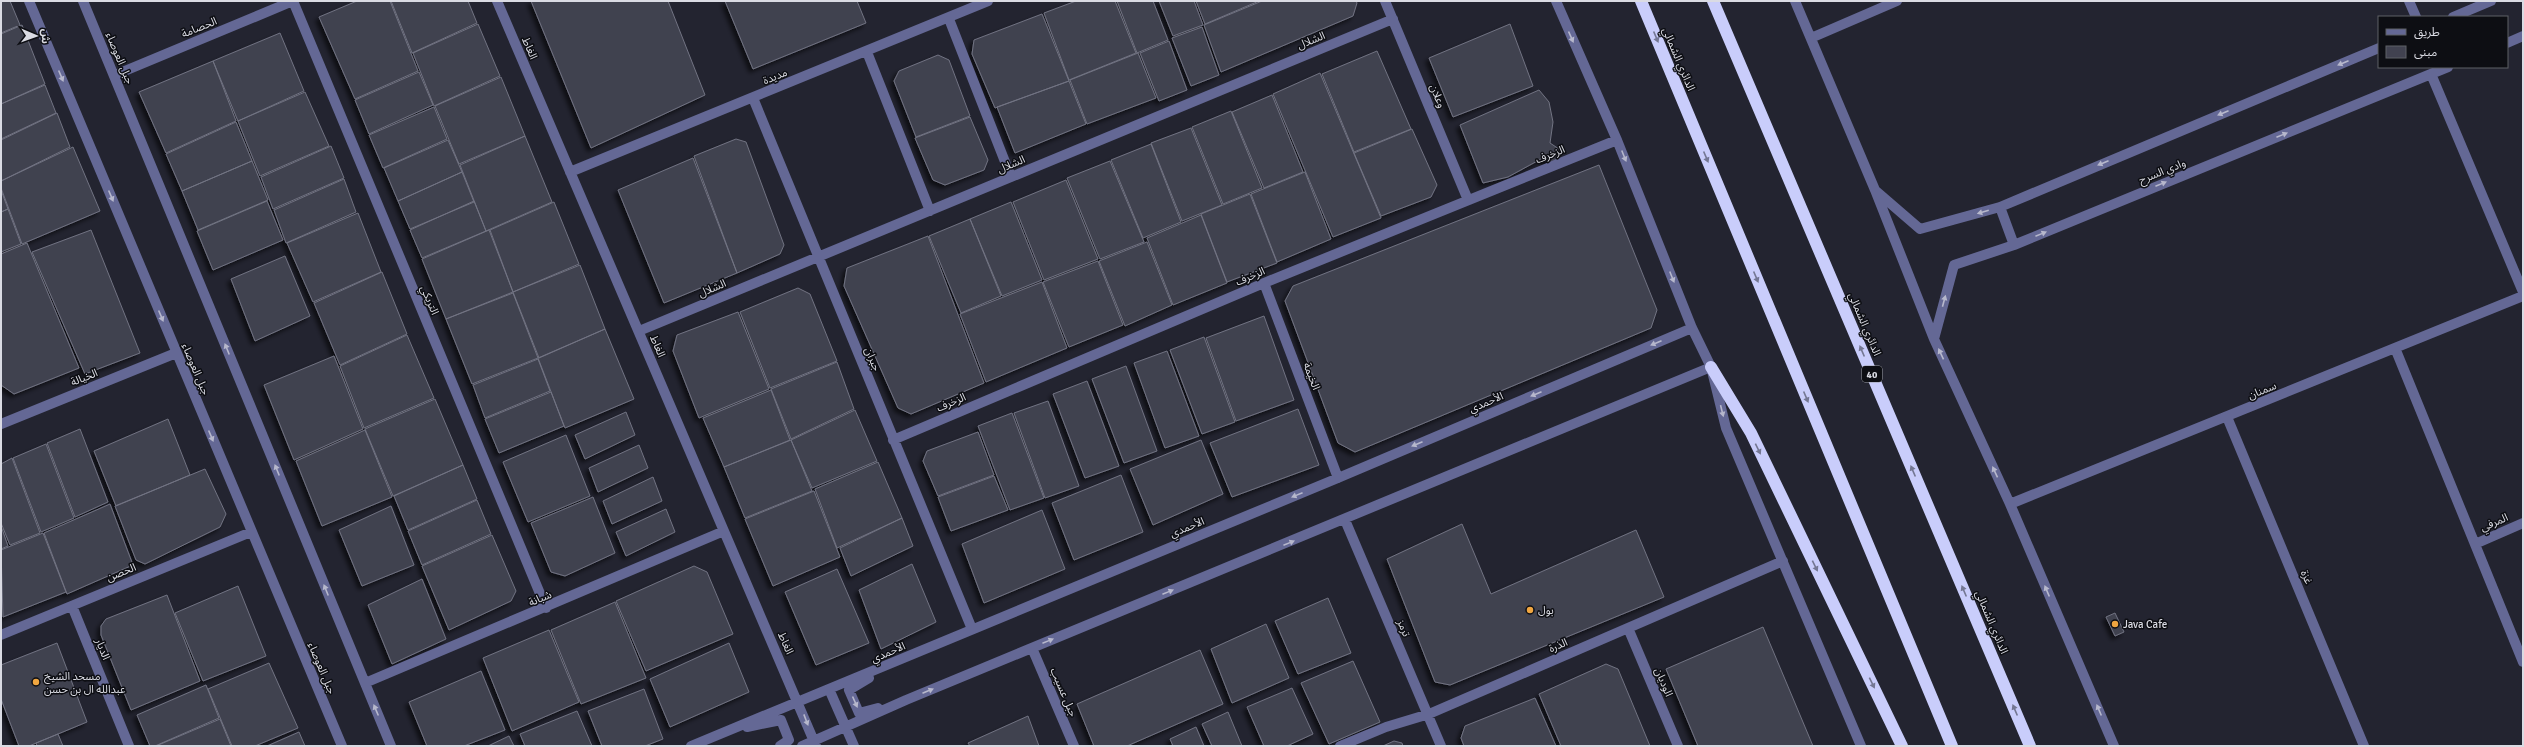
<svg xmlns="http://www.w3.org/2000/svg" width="2524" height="747" viewBox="0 0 2524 747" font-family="Signika,'Noto Sans Arabic',sans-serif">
	<defs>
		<filter id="shadow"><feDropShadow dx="-3.5" dy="3.5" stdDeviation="2" flood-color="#0009"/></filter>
	</defs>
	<rect width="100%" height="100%" fill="#232430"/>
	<path fill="#414250" stroke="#717382" filter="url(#shadow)" d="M1,1H10L20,25L1,33Z
		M357,1H390L418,71L355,99L319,17Z
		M391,1H468L477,23L412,53Z
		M531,1H668L705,95L591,148Z
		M725,1H857L866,23L753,69Z
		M1076,1H1115L1136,53L1069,80L1044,13Z
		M1117,1H1153L1168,40L1137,53Z
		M1159,1H1194L1203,25L1173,36Z
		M1196,1H1259L1205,24Z
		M1262,1H1356L1357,3L1353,16L1221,72L1204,25Z
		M1042,14L1069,81L995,108L972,54L974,40Z
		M478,24L500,76L434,106L413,53Z
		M1510,24L1533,86L1453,117L1429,58Z
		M22,25L45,84L1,104V34Z
		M1202,27L1219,75L1191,86L1172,38Z
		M280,33L304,91L238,121L213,61Z
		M1169,41L1187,90L1159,101L1140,53Z
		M1377,51L1411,129L1354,152L1322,74Z
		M1138,53L1156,98L1087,124L1070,80Z
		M938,55L949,60L970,116L916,137L894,81L899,71Z
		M213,61L236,121L166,153L139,92Z
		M419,72L433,105L369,134L355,100Z
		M1320,73L1381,218L1333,237L1273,94Z
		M501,77L525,136L459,164L435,106Z
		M1069,81L1086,124L1015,153L997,107Z
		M45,85L56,113L1,139V104Z
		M1539,90L1549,102L1553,122L1550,143L1562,151L1553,164L1541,159L1508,177L1483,183L1460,125Z
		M305,92L329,146L260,176L238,121Z
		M1272,95L1303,172L1264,188L1232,112Z
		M434,107L447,139L383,168L369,135Z
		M1231,111L1262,188L1223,204L1192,127Z
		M57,113L70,147L1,181V140Z
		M970,117L988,160L984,170L945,185L933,180L915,138Z
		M236,122L252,161L182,191L166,154Z
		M1191,128L1222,205L1182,221L1151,143Z
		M1412,129L1437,185L1431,197L1381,216L1354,153Z
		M525,136L552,202L486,231L460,165Z
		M736,139L746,142L784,245L780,254L737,273L694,156Z
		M448,140L462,172L398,201L384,168Z
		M1151,144L1181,222L1143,238L1111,160Z
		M331,146L344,178L273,209L261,177Z
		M73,147L100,211L22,244L1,188V181Z
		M693,158L737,273L664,303L618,190Z
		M252,161L268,200L198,230L182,191Z
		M1110,161L1144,242L1100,259L1067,178Z
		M1599,165L1657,310L1651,328L1355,452L1338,443L1285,301L1293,286Z
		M462,172L474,202L410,229L398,201Z
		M1305,172L1331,239L1277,262L1251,194Z
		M344,179L356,212L286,243L274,210Z
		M1066,180L1098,259L1044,280L1013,202Z
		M1,190L8,209L1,212Z
		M1250,194L1277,263L1227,282L1201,214Z
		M267,201L283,240L213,270L197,231Z
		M474,201L486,231L422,258L410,230Z
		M554,202L579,264L513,292L490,230Z
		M1011,202L1042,280L1002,296L970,219Z
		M8,209L21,244L1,252V212Z
		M358,213L381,272L313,302L287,243Z
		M1201,215L1227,283L1173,305L1147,238Z
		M970,219L1001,296L961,313L929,236Z
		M91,230L140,353L85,374L32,252Z
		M489,230L513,292L446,319L422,259Z
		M928,236L984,383L911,414L898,408L844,286L847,268Z
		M1147,242L1172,305L1125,326L1099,261Z
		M27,243L79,368L14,394L1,385V254Z
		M285,256L310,316L255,341L231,279Z
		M1098,261L1123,325L1069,347L1043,282Z
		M580,265L605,329L539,358L513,292Z
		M382,272L407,334L340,365L314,303Z
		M1042,282L1067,348L986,382L960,314Z
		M798,288L810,294L837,361L770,388L740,312Z
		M513,293L538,358L472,384L446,319Z
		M738,312L769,389L699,418L673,351L677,335Z
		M1264,316L1294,400L1236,421L1206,338Z
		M605,329L634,399L565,428L538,358Z
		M407,335L434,398L364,428L340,366Z
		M1204,337L1235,422L1202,434L1170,350Z
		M1167,351L1199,436L1165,448L1134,363Z
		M334,356L363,429L294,460L264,385Z
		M538,359L550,391L485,418L473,385Z
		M837,362L854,409L791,439L771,389Z
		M1126,366L1157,451L1124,463L1092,379Z
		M1087,381L1119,466L1085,478L1053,394Z
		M771,390L790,440L724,467L703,418Z
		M551,392L564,426L499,453L485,419Z
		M435,399L463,465L393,496L365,429Z
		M1048,401L1079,486L1045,498L1014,413Z
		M1298,409L1319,465L1232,497L1210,443Z
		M855,410L877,461L812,488L791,440Z
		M626,412L635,435L585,459L575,435Z
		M1012,413L1044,498L1010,510L978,426Z
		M168,419L190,475L116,506L94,451Z
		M80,429L108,502L75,517L47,443Z
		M365,430L392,497L322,526L296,461Z
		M978,432L994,475L938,496L923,461L927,451Z
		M566,435L590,496L528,522L503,462Z
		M791,440L812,491L745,518L724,467Z
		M1201,440L1223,494L1153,525L1130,469Z
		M46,444L74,518L41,532L13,458Z
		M639,445L648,468L598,492L589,468Z
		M12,458L40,533L10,545L1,523V464Z
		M878,462L902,518L837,548L815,489Z
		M463,465L477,499L408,530L394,496Z
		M205,469L226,514L220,527L145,564L136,560L115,506Z
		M1121,475L1143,532L1074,560L1052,503Z
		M994,476L1008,510L951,531L938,497Z
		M653,477L662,501L612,524L603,501Z
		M814,491L840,557L773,586L745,519Z
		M593,497L615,553L565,576L551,572L531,523Z
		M477,500L491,534L422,565L408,531Z
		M110,504L133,565L67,594L44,533Z
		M391,506L414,565L362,586L339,530Z
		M666,509L675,532L626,556L616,532Z
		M1042,510L1065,569L984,603L962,544Z
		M902,518L913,546L851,576L840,548Z
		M1462,524L1491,594L1636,530L1664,597L1450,685L1435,682L1387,559Z
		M1,526L8,546L1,549Z
		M43,533L66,592L3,617L1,550Z
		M492,535L516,591L511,601L449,630L422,566Z
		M912,564L936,622L881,649L859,590Z
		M694,566L707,572L733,634L646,671L616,601Z
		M837,569L869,643L816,665L785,592Z
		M422,579L446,639L392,664L368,605Z
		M238,586L266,656L203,681L175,613Z
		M167,595L200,681L131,710L101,635V626L106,619Z
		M1328,598L1351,653L1298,674L1275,621Z
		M615,602L646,678L581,704L551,630Z
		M2115,613L2124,632L2115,636L2106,617Z
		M1266,624L1289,678L1232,703L1211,649Z
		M1763,627L1813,746H1698L1666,669Z
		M549,630L579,702L512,731L483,658Z
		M57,643L87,722L29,746H19L1,699V665Z
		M729,643L749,692L670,727L650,679Z
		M1200,650L1223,704L1127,746H1094L1077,704Z
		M1353,661L1380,722L1329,744L1301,683Z
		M269,663L298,728L255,746H232L208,689Z
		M1606,664L1618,669L1650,746H1561L1539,694Z
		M481,671L505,730L464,746H427L409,702Z
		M206,685L219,718L155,746H150L137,715Z
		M1292,688L1313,734L1287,746H1264L1247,707Z
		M644,689L663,739L645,746H602L588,711Z
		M1535,698L1556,746H1464L1461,738L1465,726Z
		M577,711L592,746H525L520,734Z
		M1228,712L1242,746H1212L1202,724Z
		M1028,716L1039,746H970L968,743Z
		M220,719L231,746H156Z
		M1196,727L1204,746H1173L1170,739Z
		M299,732L305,746H267Z
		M58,734L63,746H37L36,743Z
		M509,736L514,746H488Z
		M1394,741L1402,743L1403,746H1383Z"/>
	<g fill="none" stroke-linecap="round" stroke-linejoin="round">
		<path stroke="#646895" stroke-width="10" d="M29,1L342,746
			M83,1L391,746
			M293,1L546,608
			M497,1L816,746
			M1385,1L1468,200
			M1556,1L1617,140L1692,328L1711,367L1726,428L1861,746
			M1795,1L1875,190L1934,339L2010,504L2114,746
			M2409,1L2416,17
			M2453,17L2491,1
			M949,19L1011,177
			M1811,38L1897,1
			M2507,43L2523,36
			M867,52L930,211
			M2431,74L2523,292
			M115,75L293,1
			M753,98L972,629
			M570,172L988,1
			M1876,191L1920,229L2000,207L2379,48
			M2000,207L2014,245
			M1264,283L1338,478
			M639,331L1393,19
			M1934,339L1954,265L2014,245L2448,67
			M2395,348L2523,662
			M2227,417L2364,746
			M1,424L176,353
			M893,440L1264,283L1617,140
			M2010,504L2523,296
			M1345,520L1441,746
			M2475,544L2523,523
			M72,606L129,746
			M1628,628L1678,746
			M1,635L251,532
			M1032,648L1074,746
			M869,678L849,690L859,713L878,708
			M365,683L724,531
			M829,689L854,746
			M747,727L781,720L789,740L780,746
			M691,746L1338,478L1692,328
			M802,746L906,700L1711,367
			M1340,746L1386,727L1429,714L1783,561"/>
		<path stroke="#c9cdfb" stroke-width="12" d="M1641,1L1952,746
			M1713,1L2030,746
			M1711,367L1751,433L1902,746"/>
	</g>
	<defs><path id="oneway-solid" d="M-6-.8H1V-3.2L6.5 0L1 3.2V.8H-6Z"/></defs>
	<g fill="#b7b8cc">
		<use href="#oneway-solid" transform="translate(1571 37) rotate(66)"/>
		<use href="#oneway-solid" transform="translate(2343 63) rotate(157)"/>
		<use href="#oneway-solid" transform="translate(61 76) rotate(67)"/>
		<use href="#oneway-solid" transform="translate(2223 113) rotate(157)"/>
		<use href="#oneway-solid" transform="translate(2282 135) rotate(-22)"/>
		<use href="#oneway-solid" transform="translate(1624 156) rotate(68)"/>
		<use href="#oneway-solid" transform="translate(2103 163) rotate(157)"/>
		<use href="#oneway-solid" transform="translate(2161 184) rotate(-22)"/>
		<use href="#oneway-solid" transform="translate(111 196) rotate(67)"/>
		<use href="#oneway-solid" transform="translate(1983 212) rotate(164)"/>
		<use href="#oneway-solid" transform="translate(2041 234) rotate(-22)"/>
		<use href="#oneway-solid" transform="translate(1672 277) rotate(68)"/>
		<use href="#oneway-solid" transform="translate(1944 301) rotate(-75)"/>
		<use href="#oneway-solid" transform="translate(161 316) rotate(67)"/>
		<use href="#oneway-solid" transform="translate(1656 343) rotate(157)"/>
		<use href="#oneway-solid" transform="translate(227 349) rotate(-112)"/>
		<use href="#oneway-solid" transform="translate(1941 354) rotate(-115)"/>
		<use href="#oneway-solid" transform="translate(1536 394) rotate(157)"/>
		<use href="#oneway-solid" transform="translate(1722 411) rotate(76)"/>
		<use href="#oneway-solid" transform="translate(211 436) rotate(67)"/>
		<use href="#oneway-solid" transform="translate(1417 444) rotate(157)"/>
		<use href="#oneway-solid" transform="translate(277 470) rotate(-112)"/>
		<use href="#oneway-solid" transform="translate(1995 472) rotate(-115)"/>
		<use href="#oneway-solid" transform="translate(1297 495) rotate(158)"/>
		<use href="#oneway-solid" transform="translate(1289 543) rotate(-22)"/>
		<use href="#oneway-solid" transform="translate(326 590) rotate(-112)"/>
		<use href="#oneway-solid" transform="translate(2047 591) rotate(-113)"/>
		<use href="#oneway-solid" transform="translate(1168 592) rotate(-22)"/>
		<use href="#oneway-solid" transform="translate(1048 641) rotate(-22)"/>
		<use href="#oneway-solid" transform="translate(928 691) rotate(-23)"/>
		<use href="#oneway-solid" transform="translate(855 702) rotate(66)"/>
		<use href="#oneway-solid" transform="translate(376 710) rotate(-113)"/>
		<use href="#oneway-solid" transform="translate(2099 710) rotate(-113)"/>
		<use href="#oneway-solid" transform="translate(806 720) rotate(69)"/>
	</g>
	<g fill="#747793">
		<use href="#oneway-solid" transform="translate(1656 37) rotate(67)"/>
		<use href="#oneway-solid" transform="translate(1706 157) rotate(67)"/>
		<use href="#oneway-solid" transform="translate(1756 277) rotate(67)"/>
		<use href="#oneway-solid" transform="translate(1862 351) rotate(-113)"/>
		<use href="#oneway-solid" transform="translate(1806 397) rotate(67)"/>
		<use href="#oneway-solid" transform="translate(1758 449) rotate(64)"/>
		<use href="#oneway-solid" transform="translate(1913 471) rotate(-113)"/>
		<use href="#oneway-solid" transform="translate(1815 566) rotate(64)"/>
		<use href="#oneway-solid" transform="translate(1964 591) rotate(-113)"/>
		<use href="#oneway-solid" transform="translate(1872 683) rotate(64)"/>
		<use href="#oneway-solid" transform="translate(2015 710) rotate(-113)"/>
	</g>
	<g fill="#f1a640" stroke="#0d0e13" stroke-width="1.5">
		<circle cx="1530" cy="610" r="4"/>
		<circle cx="2115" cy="624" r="4"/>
		<circle cx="36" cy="682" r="4"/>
	</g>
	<g text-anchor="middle" stroke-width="3" stroke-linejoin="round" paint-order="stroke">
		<rect fill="#0d0e13" stroke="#9c9ea5" stroke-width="1" x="1862" y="366" width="20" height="16" rx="3"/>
		<g font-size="10" font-weight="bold" fill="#dadbe3">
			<text x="1872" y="378">40</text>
		</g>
		<g font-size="11" fill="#dadbe3" stroke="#0d0e13">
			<text transform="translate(199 27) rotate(-22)" y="4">الحصامة</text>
			<text transform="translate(1311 40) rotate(-22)" y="4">الشلال</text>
			<text transform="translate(530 48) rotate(67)" y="4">الغاط</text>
			<text transform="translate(120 58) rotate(67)" y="4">جبل العوصاء</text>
			<text transform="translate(1679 59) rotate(67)" y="4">الدائري الشمالي</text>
			<text transform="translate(775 76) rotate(-22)" y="4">مديدة</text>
			<text transform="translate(1438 96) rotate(68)" y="4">وعلان</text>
			<text transform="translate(1550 154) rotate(-22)" y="4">الزخرف</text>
			<text transform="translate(1011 164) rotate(-23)" y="4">الشلال</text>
			<text transform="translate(2162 171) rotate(-22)" y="4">وادي السرح</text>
			<text transform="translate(1250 276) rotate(-23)" y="4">الزخرف</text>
			<text transform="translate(712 288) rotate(-23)" y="4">الشلال</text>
			<text transform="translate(430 300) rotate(67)" y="4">التريكي</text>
			<text transform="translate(1865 324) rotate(67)" y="4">الدائري الشمالي</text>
			<text transform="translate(658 346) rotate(67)" y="4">الغاط</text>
			<text transform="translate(873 359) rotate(67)" y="4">جبران</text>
			<text transform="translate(196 369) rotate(67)" y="4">جبل العوصاء</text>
			<text transform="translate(1312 376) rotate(69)" y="4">الخيمة</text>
			<text transform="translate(84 377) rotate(-22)" y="4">الخيالة</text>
			<text transform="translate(2262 390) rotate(-22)" y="4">سمنان</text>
			<text transform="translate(951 402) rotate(-23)" y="4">الزخرف</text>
			<text transform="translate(1486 402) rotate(-23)" y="4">الأحمدي</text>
			<text transform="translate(2494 522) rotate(-23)" y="4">المرفي</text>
			<text transform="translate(1187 527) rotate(-22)" y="4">الأحمدي</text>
			<text transform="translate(121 572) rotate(-22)" y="4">الحصن</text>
			<text transform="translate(2307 577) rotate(67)" y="4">غزة</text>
			<text transform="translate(540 598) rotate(-23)" y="4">شبانة</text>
			<text transform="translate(1992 622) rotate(67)" y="4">الدائري الشمالي</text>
			<text transform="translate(1404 628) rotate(67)" y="4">ترمز</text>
			<text transform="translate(786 643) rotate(66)" y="4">الغاط</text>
			<text transform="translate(1558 645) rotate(-23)" y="4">الذرة</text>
			<text transform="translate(103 649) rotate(68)" y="4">الديار</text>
			<text transform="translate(888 652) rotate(-23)" y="4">الأحمدي</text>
			<text transform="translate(322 668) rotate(67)" y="4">جبل العوصاء</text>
			<text transform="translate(1664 682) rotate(67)" y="4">الوديان</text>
			<text transform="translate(1064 692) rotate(67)" y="4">جبل عسيب</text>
		</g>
		<g font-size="11" fill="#dadbe3" stroke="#0d0e13" text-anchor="start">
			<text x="1538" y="614">بول</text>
			<text x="2123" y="628">Java Cafe</text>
			<text x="44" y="680">مسحد الشيخ<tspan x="44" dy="13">عبدالله ال بن حسن</tspan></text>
		</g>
	</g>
	<rect width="2524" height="747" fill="none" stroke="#dadbe3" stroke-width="4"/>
	<rect x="2378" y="16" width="130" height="52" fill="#0d0e13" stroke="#5f6066"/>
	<rect x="2386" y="29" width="20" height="6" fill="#646895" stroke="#5f6066"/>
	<text x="2414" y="36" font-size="12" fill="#dadbe3">طريق</text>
	<rect x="2386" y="46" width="20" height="12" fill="#414250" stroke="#5f6066"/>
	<text x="2414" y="56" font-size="12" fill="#dadbe3">مبنى</text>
	<g transform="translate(36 36) rotate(92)" stroke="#0d0e13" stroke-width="3" paint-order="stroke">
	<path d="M0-3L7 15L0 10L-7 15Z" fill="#dadbe3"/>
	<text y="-6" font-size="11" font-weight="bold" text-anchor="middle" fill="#dadbe3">ش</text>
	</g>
</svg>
